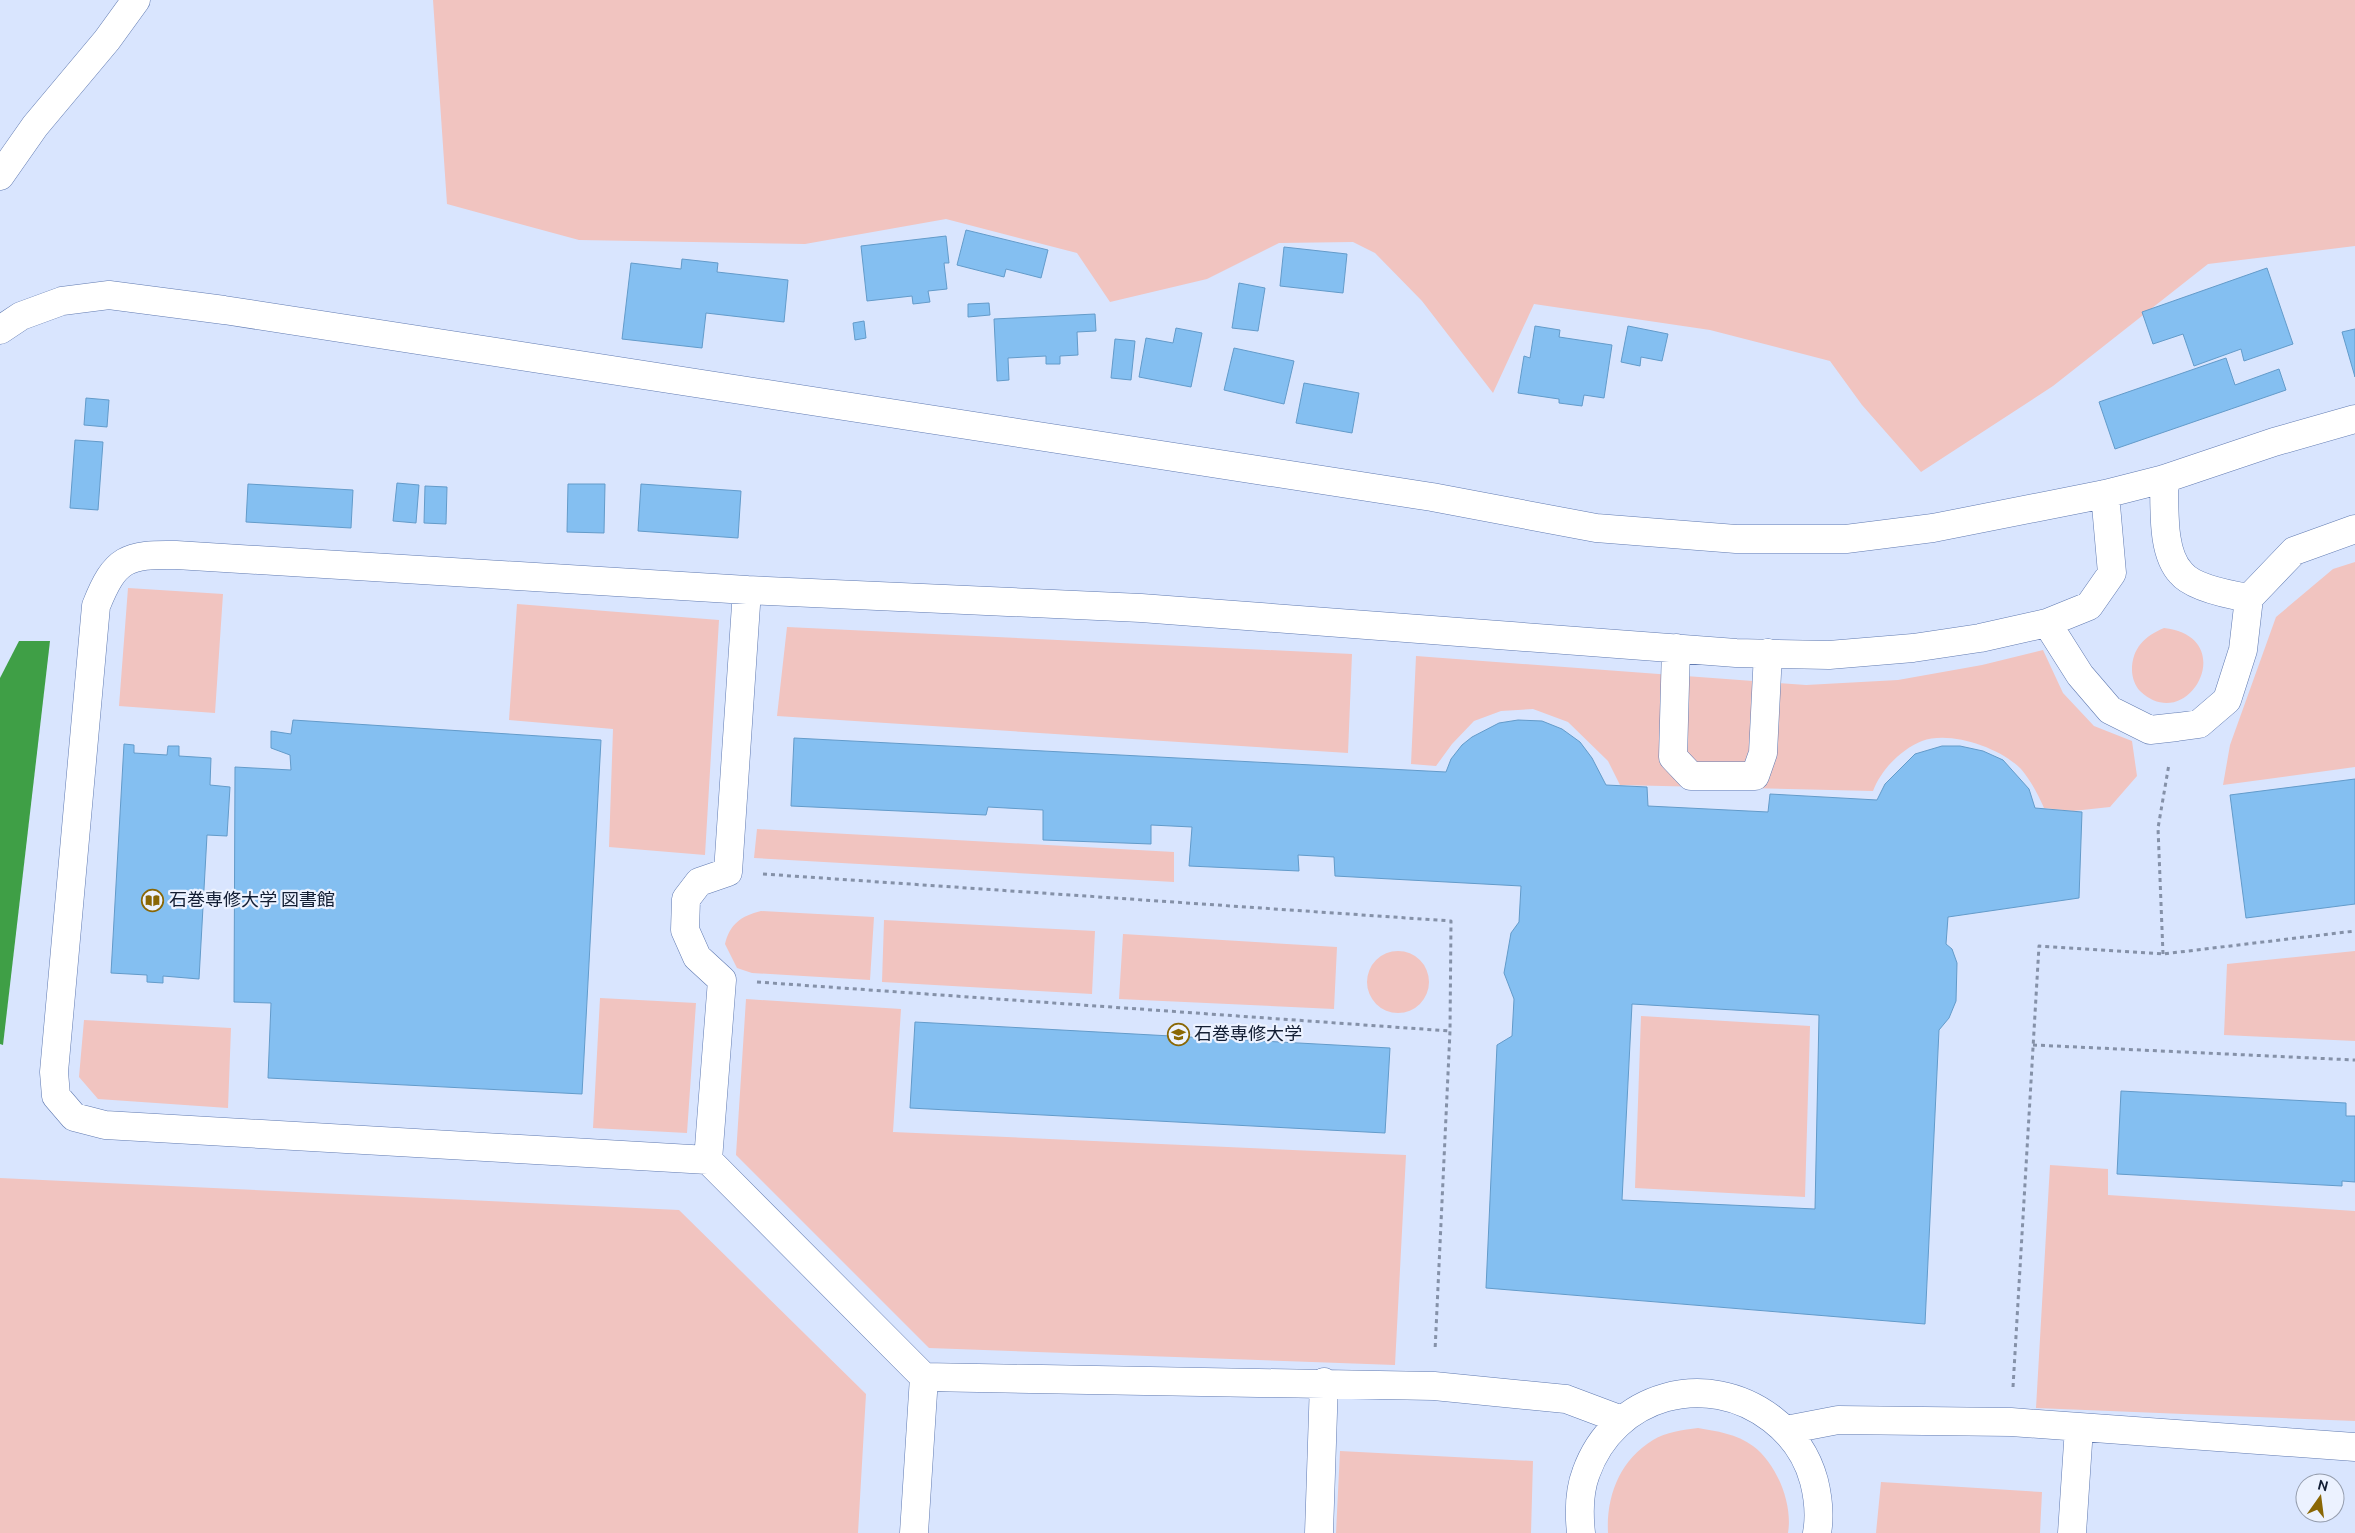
<svg xmlns="http://www.w3.org/2000/svg" width="2355" height="1533" viewBox="0 0 2355 1533" font-family="Ubuntu,'Noto Sans JP',sans-serif">
	<rect width="100%" height="100%" fill="#d9e5fe"/>
	<path fill="#f1c4c0" d="M433,0H2355V246L2208,264L2053,386L1921,472L1862,405L1830,361L1710,330L1534,304L1493,393L1422,301L1375,253L1353,242L1279,243L1207,279L1110,302L1077,253L946,219L805,244L579,240L447,204Z
		M2355,562V767L2223,785L2230,745L2276,617L2333,569Z
		M128,588L223,594L215,713L119,706Z
		M517,604L719,620L705,855L609,847L613,729L509,720Z
		M787,627L1352,654L1348,753L777,716Z
		M2164,628C2242,637 2188,737 2140,691C2135,686 2132,677 2132,670C2132,648 2145,636 2164,628Z
		M2043,650L2063,693L2094,726L2132,741L2137,776L2110,807L2073,811L2044,808C2038,794 2031,781 2021,769C2001,748 1950,730 1922,741C1900,750 1881,770 1873,791L1620,785L1608,761L1568,722L1533,709L1501,711L1474,721L1452,744L1436,766L1411,764L1416,656L1806,685L1898,680L1982,665Z
		M757,829L1174,852V882L754,858Z
		M761,911L874,917L870,980L752,973L737,968L725,944C730,924 741,916 761,911Z
		M884,920L1095,931L1092,994L882,982Z
		M1123,934L1337,947L1334,1009L1119,999Z
		M2355,951V1041L2224,1035L2227,964Z
		M1367 982a31 31 0 1 1 62 0a31 31 0 1 1-62 0Z
		M600,998L696,1003L687,1133L593,1128Z
		M746,999L901,1009L893,1132L1406,1155L1395,1365L929,1348L736,1155Z
		M1641,1016L1810,1026L1805,1197L1635,1188Z
		M84,1020L231,1028L228,1108L98,1099L79,1077Z
		M2050,1165L2108,1169V1195L2355,1211V1421L2036,1408Z
		M0,1178L679,1210L866,1394L858,1533H0Z
		M1698,1428C1716,1431 1737,1434 1753,1446C1777,1464 1793,1504 1788,1533H1608C1606,1496 1620,1460 1653,1440C1666,1432 1683,1430 1698,1428Z
		M1340,1451L1533,1461L1531,1533H1336Z
		M1881,1482L2042,1492L2040,1533H1876Z"/>
	<path fill="#3f9f46" d="M19,641H50L3,1045L0,1044V678Z"/>
	<path fill="#84bff1" stroke="#639bca" fill-rule="evenodd" d="M966,230L1048,250L1041,278L1006,269L1004,277L957,265Z
		M946,236L949,263H944L947,289L928,291L930,302L913,304L912,296L867,301L861,246Z
		M1284,247L1347,254L1343,293L1280,286Z
		M682,259L718,263L717,272L788,280L784,322L706,313L702,348L622,339L631,263L681,269Z
		M2267,268L2293,344L2244,361L2241,349L2194,366L2183,334L2153,344L2142,312Z
		M1239,283L1265,288L1258,331L1232,328Z
		M989,303L990,315L968,317V304Z
		M1095,314L1096,331L1077,332L1078,355L1060,356V364H1046V356L1008,358L1009,380L997,381L994,319Z
		M864,321L866,338L855,340L853,323Z
		M1535,326L1560,330L1559,337L1612,345L1604,398L1584,395L1582,406L1559,403V399L1518,393L1524,356L1530,358Z
		M1628,326L1668,334L1662,361L1641,357L1640,366L1621,362Z
		M1176,328L1202,333L1191,387L1139,377L1146,338L1173,343Z
		M2355,329V377L2342,332Z
		M1115,339L1135,341L1131,380L1111,378Z
		M1234,348L1294,361L1284,404L1224,390Z
		M2226,358L2235,385L2279,369L2286,390L2115,449L2099,402Z
		M1304,383L1359,393L1352,433L1296,423Z
		M86,398L109,400L107,427L84,425Z
		M75,440L103,442L98,510L70,508Z
		M397,483L419,485L416,523L393,521Z
		M248,484L353,490L351,528L246,522Z
		M568,484H605L604,533L567,532Z
		M641,484L741,491L738,538L638,531Z
		M425,486L447,487L446,524L424,523Z
		M293,720L601,740L582,1094L268,1078L271,1003L234,1002L235,767L291,770L290,755L271,748V731L291,734Z
		M1518,720L1542,721L1562,729L1580,742L1592,758L1606,785L1647,787L1648,806L1768,812L1770,794L1877,800L1885,784L1915,754L1942,746H1960L1983,751L2003,760L2029,789L2035,808L2082,812L2079,898L1948,917L1946,944L1952,949L1957,963L1956,1001L1949,1018L1939,1030L1925,1324L1486,1288L1497,1045L1512,1036L1514,999L1504,973L1511,933L1519,922L1521,886L1335,876L1334,857L1298,855L1299,871L1189,866L1192,827L1151,825V844L1043,840V810L988,807L986,815L791,806L794,738L1446,772L1451,759L1462,745L1472,737L1499,723ZM1632,1004L1819,1015L1815,1209L1622,1200Z
		M124,744L134,745V753L167,755L168,746H179V756L211,758L210,785L230,787L227,836L207,835L199,979L163,976V983L147,982V975L111,973Z
		M2355,779V904L2246,918L2230,795Z
		M915,1022L1390,1048L1385,1133L910,1108Z
		M2121,1091L2346,1103V1116H2355V1182L2342,1181V1186L2117,1174Z"/>
	<g fill="none" stroke-linecap="round" stroke-linejoin="round">
		<defs>
			<path id="minor" d="M0,176L35,126L107,40L136,0
				M0,330L21,316L62,301L109,295L224,310L1432,497L1596,528L1736,539H1846L1933,528L2105,494L2164,479L2274,442L2355,419
				M2164,479C2165,507 2161,552 2181,573C2193,588 2231,595 2249,598L2294,551L2355,529
				M2047,623L2080,675L2110,710L2150,730L2177,727L2199,724L2227,700L2243,650L2249,598
				M1676,648L1673,757L1691,776H1755L1763,753L1768,653
				M708,1160L722,980L697,957L685,930L686,899L699,882L728,872L747,590
				M924,1377L1434,1386L1566,1399L1622,1420
				M1786,1430L1838,1420L2011,1422L2355,1447
				M914,1533L924,1377L708,1160L105,1125L74,1117L56,1096L54,1072L96,606C115,558 127,554 176,555L747,590L1141,608L1736,653L1829,655L1913,648L1980,638L2047,623L2089,606L2112,573L2105,494
				M1319,1533L1324,1382
				M1581,1533C1579,1514 1579,1491 1586,1473C1614,1394 1707,1369 1772,1419C1793,1435 1807,1455 1814,1481C1818,1497 1820,1516 1817,1533
				M2072,1533L2079,1428"/>
		</defs>
		<use href="#minor" stroke="#607ab1" stroke-width="29"/>
		<path stroke="#8591a8" stroke-width="3" stroke-dasharray="4 4" stroke-linecap="butt" d="M763,874L1451,921L1450,1031L1435,1351
			M2163,954L2158,828L2169,764
			M757,982L1450,1031
			M2033,1045L2355,1060
			M2013,1387L2039,946L2163,954L2355,931"/>
		<use href="#minor" stroke="#fff" stroke-width="28"/>
	</g>
	<defs>
		<symbol id="library-ring" viewBox="-11 -11 22 22"><circle r="9.5" fill="#ecf2ff" stroke="#8a6705" stroke-width="1.5"/><path d="M-6-4Q-3-5.5-.7-3.5V5Q-3 3-6 4ZM6-4Q3-5.5 .7-3.5V5Q3 3 6 4Z" fill="#8a6705"/></symbol>
		<symbol id="university-ring" viewBox="-11 -11 22 22"><circle r="9.5" fill="#ecf2ff" stroke="#8a6705" stroke-width="1.5"/><path d="M0-5L7-2L0 1L-7-2ZM-4 1L0 2.5L4 1V4Q0 6-4 4Z" fill="#8a6705"/></symbol>
	</defs>
	<g fill-rule="evenodd">
		<use href="#library-ring" x="140" y="888" width="25" height="25"/>
		<use href="#university-ring" x="1166" y="1022" width="25" height="25"/>
	</g>
	<g text-anchor="middle" stroke-width="4.5" stroke-linejoin="round" paint-order="stroke">
		<g font-size="18" fill="#121d33" stroke="#ecf2ff" text-anchor="start">
			<text x="169" y="906">石巻専修大学 図書館</text>
			<text x="1194" y="1040">石巻専修大学</text>
		</g>
	</g>
	<g transform="translate(2320 1498) rotate(14)"><circle r="24" fill="#ecf2ff" stroke="#959dad"/>
	<path d="M0-4L9 19L0 12L-9 19Z" fill="#8a6705"/>
	<text y="-8" font-size="14" font-weight="bold" text-anchor="middle" fill="#121d33">N</text>
	</g>
</svg>
